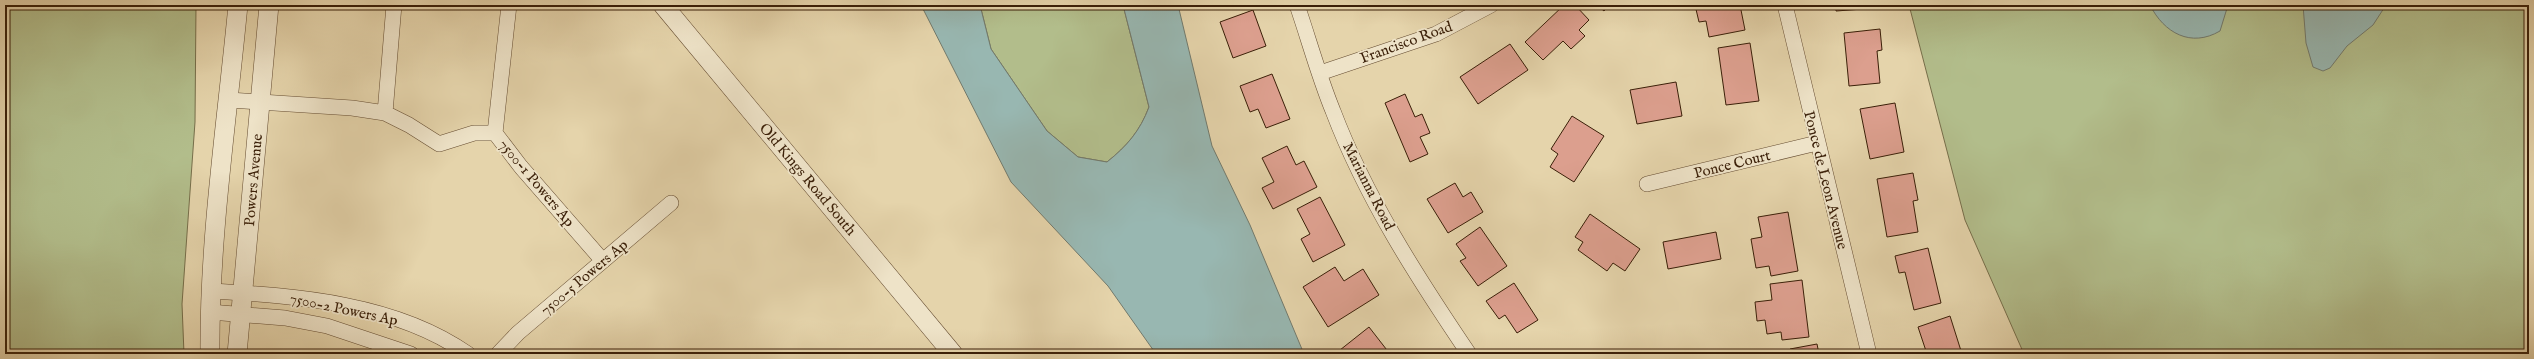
<svg xmlns="http://www.w3.org/2000/svg" width="2534" height="359" viewBox="0 0 2534 359" font-family="'IM FELL English',serif">
	<rect width="100%" height="100%" fill="#e5d4ab"/>
	<filter id="stains"><feTurbulence type="fractalNoise" baseFrequency=".005" numOctaves="4"/><feColorMatrix values="0 0 0 0 .2 0 0 0 0 .09 0 0 0 0 .02 0 0 0 .5 -.17"/></filter>
	<radialGradient id="worn" r=".72"><stop offset=".6" stop-color="#630" stop-opacity="0"/><stop offset="1" stop-color="#630" stop-opacity=".3"/></radialGradient>
	<path fill="#b2bd8b" stroke="#766e4a" d="M5,5H196L195,122L182,304L184,354H5Z
		M980,5H1123L1149,107C1140,131 1127,146 1107,162L1078,157L1047,131L991,49Z
		M1909,5H2529V354H2024L1965,220Z"/>
	<path fill="#98b7b1" stroke="#727a6d" d="M921,5H980L991,49L1047,131L1078,157L1107,162C1127,146 1140,131 1149,107L1123,5H1178L1212,146L1250,225L1304,354H1156L1108,286L1011,182Z
		M2150,5H2228L2220,31C2191,48 2164,33 2150,5Z
		M2303,5H2386L2373,25L2347,46L2330,68L2323,71L2313,67L2306,43Z"/>
	<path fill="#dc9f8e" stroke="#3a1f08" d="M1215,5H1229L1216,9Z
		M1564,5H1575L1589,20L1579,30L1585,36L1571,49L1563,41L1543,60L1525,42Z
		M1597,5H1609L1604,11Z
		M1695,5H1740L1745,30L1709,37L1706,21L1699,22Z
		M1836,5H1862L1863,9L1836,11Z
		M1253,10L1266,46L1233,58L1220,22Z
		M1880,29L1882,50L1877,51L1880,83L1849,86L1844,33Z
		M1750,43L1759,101L1726,105L1718,48Z
		M1510,44L1528,70L1478,104L1460,77Z
		M1272,74L1290,119L1266,128L1258,109L1250,112L1240,86Z
		M1676,82L1682,116L1637,124L1630,90Z
		M1405,94L1415,117L1422,114L1430,133L1420,137L1428,154L1410,162L1385,103Z
		M1895,103L1904,152L1870,159L1860,109Z
		M1572,116L1604,136L1574,182L1550,167L1558,154L1551,149Z
		M1287,146L1296,165L1304,161L1317,187L1273,209L1262,188L1274,182L1262,158Z
		M1913,173L1918,200L1913,201L1918,232L1887,237L1877,179Z
		M1455,183L1463,197L1471,192L1483,212L1448,233L1427,199Z
		M1320,197L1345,245L1313,262L1301,239L1310,234L1297,209Z
		M1788,212L1798,271L1771,276L1769,266L1756,268L1751,239L1762,237L1758,217Z
		M1590,214L1640,249L1625,271L1613,263L1607,271L1578,250L1583,242L1575,237Z
		M1480,227L1507,266L1478,286L1460,261L1466,258L1456,244Z
		M1716,232L1721,259L1668,269L1663,242Z
		M1928,248L1941,303L1914,310L1905,272L1899,273L1895,256Z
		M1335,267L1344,281L1363,269L1379,295L1328,327L1303,287Z
		M1802,280L1809,337L1782,340L1781,332L1767,334L1765,320L1757,321L1755,302L1772,300L1770,284Z
		M1514,283L1538,320L1517,333L1505,315L1499,319L1486,301Z
		M1950,316L1962,354H1927L1918,327Z
		M1369,327L1390,354H1344L1340,350Z
		M1817,344L1819,354H1791L1790,349Z"/>
	<g fill="none" stroke-linecap="round" stroke-linejoin="round">
		<defs>
			<path id="minor" d="M1297,5C1309,40 1319,77 1333,111C1366,198 1417,277 1469,354
				M1785,5L1869,354
				M1320,73L1436,34L1491,5
				M229,100L352,108L385,113L409,125L439,144L474,133H495L521,167L603,261
				M385,113L394,5
				M495,133L509,5
				M1647,184L1817,143
				M212,291C298,296 395,303 468,354
				M210,312L285,318L327,326L411,354
				M498,354L518,333L671,203"/>
			<path id="tertiary" d="M663,5L953,354
				M210,354C209,238 227,121 238,5
				M237,354L269,5"/>
		</defs>
		<use href="#minor" stroke="#654c31" stroke-width="16"/>
		<use href="#tertiary" stroke="#654c31" stroke-width="20"/>
		<use href="#minor" stroke="#eee3c8" stroke-width="15"/>
		<use href="#tertiary" stroke="#eee3c8" stroke-width="19"/>
	</g>
	<g text-anchor="middle" stroke-width="3.5" stroke-linejoin="round" paint-order="stroke">
		<g font-size="15" fill="#3a1f08" stroke="#eee3c8">
			<text transform="translate(1406 42) rotate(-20)" y="5">Francisco Road</text>
			<text transform="translate(1732 164) rotate(-14)" y="5">Ponce Court</text>
			<text transform="translate(808 179) rotate(50)" y="5">Old Kings Road South</text>
			<text transform="translate(253 180) rotate(-85)" y="5">Powers Avenue</text>
			<text transform="translate(1826 180) rotate(76)" y="5">Ponce de Leon Avenue</text>
			<text transform="translate(537 183) rotate(50)" y="5">7500-1 Powers Ap</text>
			<text transform="translate(1369 186) rotate(63)" y="5">Marianna Road</text>
			<text transform="translate(584 277) rotate(-40)" y="5">7500-5 Powers Ap</text>
			<text transform="translate(344 309) rotate(12)" y="5">7500-2 Powers Ap</text>
		</g>
	</g>
	<rect width="2534" height="359" fill="none" stroke="#e5d4ab" stroke-width="20"/>
	<rect x="6" y="6" width="2522" height="347" fill="none" stroke="#3a1f08" stroke-width="2"/>
	<rect x="10" y="10" width="2514" height="339" fill="none" stroke="#3a1f08"/>
	<rect width="100%" height="100%" filter="url(#stains)"/>
	<rect width="100%" height="100%" fill="url(#worn)"/>
</svg>
